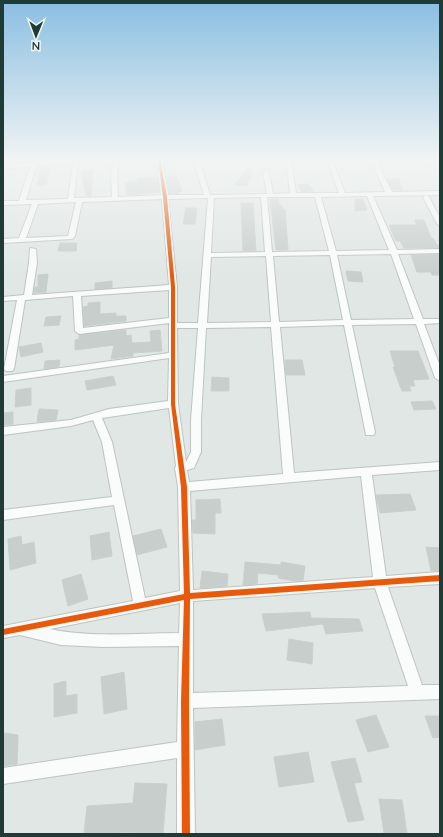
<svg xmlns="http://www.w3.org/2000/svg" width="443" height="837" viewBox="0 0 443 837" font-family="Lato,sans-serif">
	<rect width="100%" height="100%" fill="#e0e7e4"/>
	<path fill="#c7cecb" stroke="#c9d0cd" d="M41,167H50L46,185H37Z
		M247,169L252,170V177L246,186L234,185Z
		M93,170L91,196H86L81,171Z
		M166,176H177L182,191L178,192L179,194H169Z
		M158,177L160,192L127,195L125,183L138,181L137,178Z
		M398,178L403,190H393L387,179Z
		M308,184L314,191L302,192L298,185Z
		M270,199H279V205H282L283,209H285L288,250H276Z
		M355,199H363L367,210L355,211Z
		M241,203H253L256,251H243Z
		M186,208H197L195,224H183Z
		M415,220H424L431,238H433L437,245H440V248H404L400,241H396L389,225H417Z
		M60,243H77L76,251H58Z
		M440,254V275H432L431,272H417L411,255Z
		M346,271L361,272L363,282L348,281Z
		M48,274L46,292L34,293L35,287H38V275Z
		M112,281V288L95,289V283Z
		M100,302V314L116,313V316H126V321L84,326L83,307L88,306V303Z
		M61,316L59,325L44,326L46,317Z
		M126,330V336L131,335L132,343L151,342L150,331L160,330L162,351L133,353V356L111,359L114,345L75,350V340L79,339V335Z
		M41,343L43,352L21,357L19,347Z
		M390,351H418L429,379L413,380L415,386H409L411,391H402L393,367H395Z
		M60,360L59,367L44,369L45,361Z
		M285,360H302L305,375H286Z
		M113,376L116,385L87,390L85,381Z
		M212,377L229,378V391H211Z
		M31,388V405L15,407L16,390Z
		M432,401L436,409L414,410L411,402Z
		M39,409L58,410L56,420L37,422Z
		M13,412V424L4,425V413Z
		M410,494L416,510L380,513L376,495Z
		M220,499L221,513H215V534L193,533L192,520H196V500Z
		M161,529L167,547L137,555L133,536Z
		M109,532L112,556L92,560L90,536Z
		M21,536L22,545L34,542L36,563L10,570L8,539Z
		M426,547L440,548V571H431Z
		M245,562L281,565V562L305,566L303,581H295L278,578L279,575L258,573L257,584L243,585Z
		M202,571L228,574L227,586L200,588Z
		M81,574L88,599L68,606L62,580Z
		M310,612L311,618L359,619L363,631L326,634L323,624L266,631L262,614Z
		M289,639L313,643L312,664L287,660Z
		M124,672L127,709L104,714L101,677Z
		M66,681V696L77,694V713L54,717V684Z
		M376,715L389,747L368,752L356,720Z
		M425,716H440V737L433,738Z
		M222,719L225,745L195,750V722Z
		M3,733L18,735L17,764L3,766Z
		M308,752L314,782L279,787L274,757Z
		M355,758L362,782L354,783L364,820L348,822L331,762Z
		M135,783L167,784L163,833L119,832V834H84L87,806L133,803Z
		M379,799L402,800L407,834L384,833Z"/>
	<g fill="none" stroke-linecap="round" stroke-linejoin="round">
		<defs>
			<path id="minor" d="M33,159H37V162L93,159L78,162L74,198L112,197L111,174L114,159H120L117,174L118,197L162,195L156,159H162L168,195H204L193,159H199L210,195L267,194L263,172L266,170L269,172L273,194L290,193L286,161H213L210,159H440V163L377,162L392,192L440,191V195L373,196L397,250L440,249V253L398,254L423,319H440V323L424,324L440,366V381L435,378L416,324L352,325L375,432L374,435H366L344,325L280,327L294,473L440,462V470L372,475L386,576L440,572V584L388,587L422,685H440V699L193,708L195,834H177V758L3,784V768L177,742L179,646L103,647L61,645L20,635L3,638V626L133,601L114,505L3,520V510L112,497L102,442L93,420L71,426L3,435V427L71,420L109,409L168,401L169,358L3,382V376L169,353V323L79,334L75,331L73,296L25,300L14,369L12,371H6L4,369L17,300L3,301V297L24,295L29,263L30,248L36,249L37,263L32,295L169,285L162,199L82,202L75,236L72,239L3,243V239L19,238L32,204L3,205V201H19L30,166L3,169V165L31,163ZM291,161L328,162L339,193H296ZM73,162L68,199L26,200L36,166ZM333,162H372L385,192L345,193ZM367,196L389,250L336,251L321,197ZM261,197L265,252L211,253L214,198ZM267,197H315L329,251L272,252ZM208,198L198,323H177V287L168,199ZM76,202L68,236L26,238L38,204ZM391,254L414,319L351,320L337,255ZM330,255L343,320L279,322L273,256ZM266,256L271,322L207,323L211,257ZM169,290V318L83,328L81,296ZM271,327L283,474L189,482L187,470L194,468L201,452V420L206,328ZM177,328H198L191,420V452L186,462L178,404ZM169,408L176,466L175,468L178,487L180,591L145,598L112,442L102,418ZM361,476L373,577L193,590L190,491ZM375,588L408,686L193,693V601ZM180,603L179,633C137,633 91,638 50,629Z
				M426,195L429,197L440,218V226L437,224L423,197Z"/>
		</defs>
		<use href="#minor" stroke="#bdc4c1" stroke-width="2"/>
		<use href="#minor" fill="#fafbfb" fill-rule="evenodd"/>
		<defs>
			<path id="cycleway" d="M158,159H160L167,197L175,287V404L187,487L190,593L440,575V581L190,599L189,701L190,834H182L181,701L184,600L3,635V629L184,594L181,487L171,404V287L163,197Z"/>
		</defs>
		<use href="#cycleway" stroke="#eef7f3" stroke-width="3"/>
		<use href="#cycleway" fill="#e8590c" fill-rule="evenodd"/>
	</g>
	<linearGradient id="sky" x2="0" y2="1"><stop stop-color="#8abee2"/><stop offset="0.58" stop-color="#f1f4f3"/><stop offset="1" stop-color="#f1f4f3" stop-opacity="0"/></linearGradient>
	<rect width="443" height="276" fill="url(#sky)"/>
	<rect width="443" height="837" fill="none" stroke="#1e3b35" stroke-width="8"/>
	<g transform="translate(36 36) rotate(181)" stroke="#eef7f3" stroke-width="3" paint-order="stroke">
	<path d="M0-3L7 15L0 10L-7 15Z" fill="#1e3b35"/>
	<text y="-6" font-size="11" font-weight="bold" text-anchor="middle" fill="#1e3b35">N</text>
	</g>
</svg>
